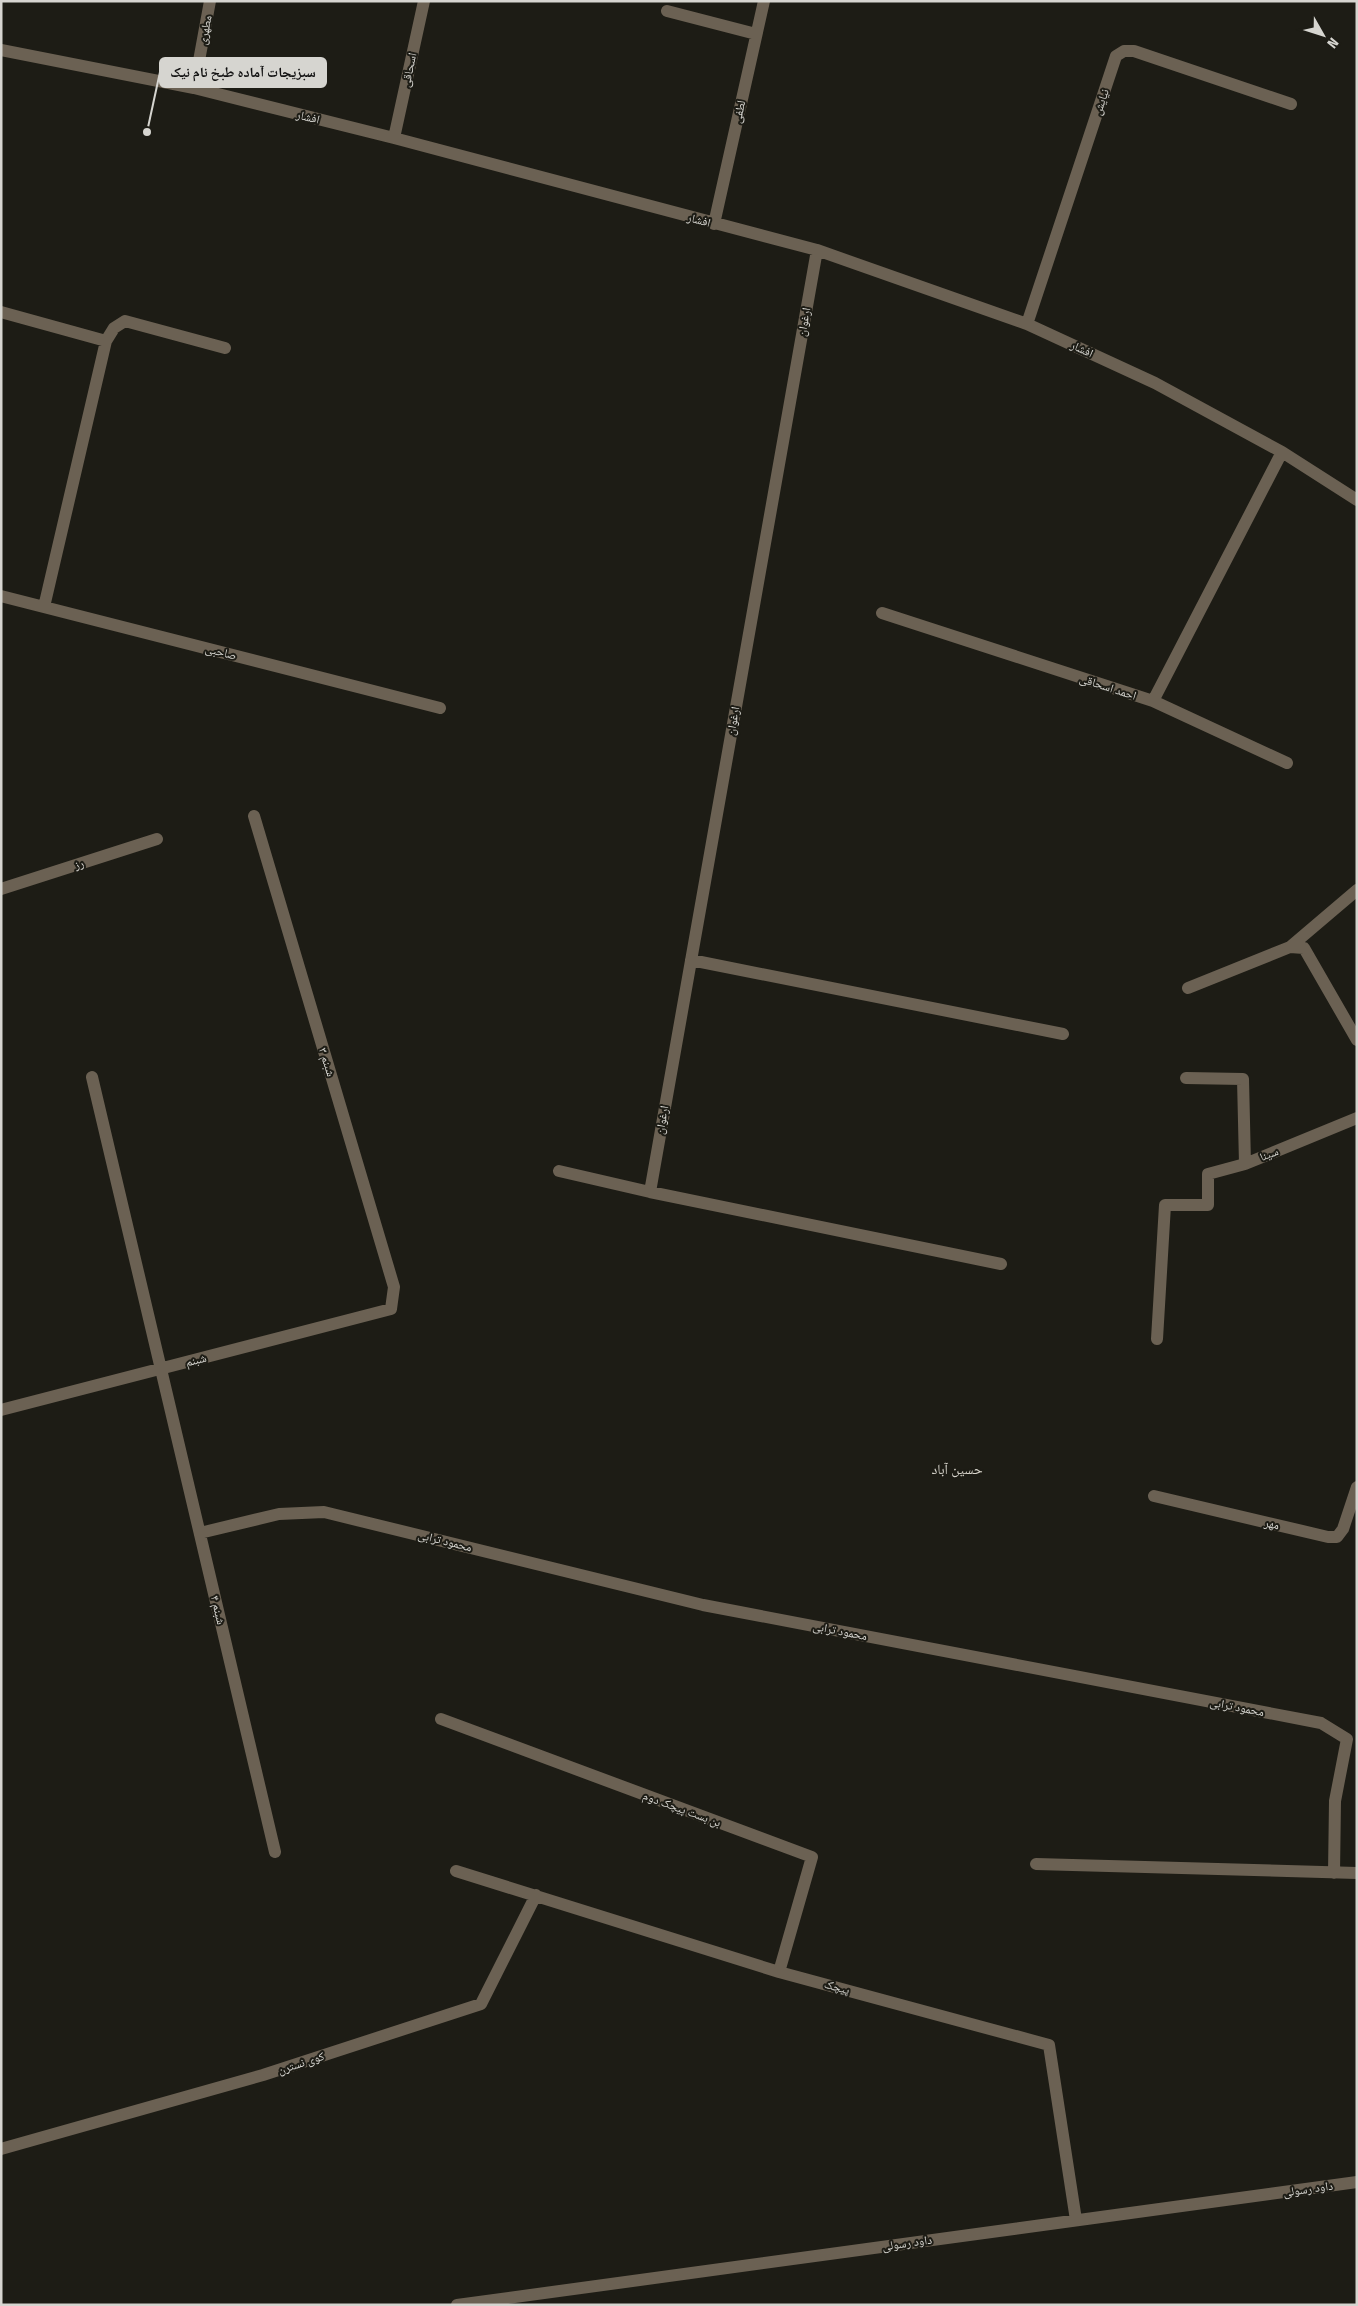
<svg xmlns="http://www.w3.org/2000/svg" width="1358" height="2306" viewBox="0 0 1358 2306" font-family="'Fira Sans Condensed','Noto Naskh Arabic',sans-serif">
	<rect width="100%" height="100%" fill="#1d1c15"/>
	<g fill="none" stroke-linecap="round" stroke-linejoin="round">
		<path stroke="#6b6153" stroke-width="12" d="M667,11L756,34
			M1,50L194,88L394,138L817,250L1027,324L1155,383L1282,452L1357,500
			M194,88L210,1
			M394,138L424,1
			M714,224L764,1
			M1,312L106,341
			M1027,324L1116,56L1124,51H1134L1291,104
			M1,596L440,708
			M44,607L106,341L114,328L125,321L225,348
			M882,613L1153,701L1287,763
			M1153,701L1282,452
			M1,889L157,839
			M1290,947L1357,890
			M691,960L1063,1034
			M1188,988L1290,947L1304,948L1357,1040
			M92,1077L275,1852
			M1186,1078L1243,1079L1245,1164
			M559,1171L650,1192L1001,1264
			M650,1192L817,250
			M1157,1339L1165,1205H1208V1174L1245,1164L1357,1118
			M1,1410L391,1309L394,1287L254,816
			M1154,1496L1328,1537H1337L1343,1529L1357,1487
			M200,1533L279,1514L324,1512L703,1605L1321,1723L1347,1739L1335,1801L1334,1873
			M441,1719L812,1857L779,1972
			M1036,1864L1357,1873
			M456,1871L779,1972L1049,2045L1076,2220
			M1,2149L263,2075L481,2004L536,1895
			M457,2305L1357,2182"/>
	</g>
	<g text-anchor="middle" stroke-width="4" stroke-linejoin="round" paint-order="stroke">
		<g font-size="12" fill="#d6d5d0" stroke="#1d1c15">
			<text transform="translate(205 30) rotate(-79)" y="4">مطهری</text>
			<text transform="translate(409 70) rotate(-78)" y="4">اسحاقی</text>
			<text transform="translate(1101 102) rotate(-71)" y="4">نیایش</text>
			<text transform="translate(739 112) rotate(-78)" y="4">لطفی</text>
			<text transform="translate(308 117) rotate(14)" y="4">افشار</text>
			<text transform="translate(699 220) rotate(15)" y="4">افشار</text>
			<text transform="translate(804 322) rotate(-80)" y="4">ارغوان</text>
			<text transform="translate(1082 349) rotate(25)" y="4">افشار</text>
			<text transform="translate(221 652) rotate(14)" y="4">صاحبی</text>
			<text transform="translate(1108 687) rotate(18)" y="4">احمد اسحاقی</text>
			<text transform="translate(733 721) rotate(-80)" y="4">ارغوان</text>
			<text transform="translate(79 864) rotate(-18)" y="4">رز</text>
			<text transform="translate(327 1062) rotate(73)" y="4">شبنم ۳</text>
			<text transform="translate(662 1120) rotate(-80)" y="4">ارغوان</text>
			<text transform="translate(1269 1154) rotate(-22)" y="4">سینا</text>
			<text transform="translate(196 1360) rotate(-14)" y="4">شبنم</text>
			<text transform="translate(1272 1524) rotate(13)" y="4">مهر</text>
			<text transform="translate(445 1541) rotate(14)" y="4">محمود ترابی</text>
			<text transform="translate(218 1610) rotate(77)" y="4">شبنم ۴</text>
			<text transform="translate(840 1631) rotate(11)" y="4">محمود ترابی</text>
			<text transform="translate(1237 1707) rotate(11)" y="4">محمود ترابی</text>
			<text transform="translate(682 1809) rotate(20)" y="4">بن بست پیچک دوم</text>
			<text transform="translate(837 1987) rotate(15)" y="4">پیچک</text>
			<text transform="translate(301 2063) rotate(-18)" y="4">کوی نسترن</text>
			<text transform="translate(1308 2189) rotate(-8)" y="4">داود رسولی</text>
			<text transform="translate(907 2243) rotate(-8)" y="4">داود رسولی</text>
		</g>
		<g font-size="14" fill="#d7d4cb" stroke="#1d1c15">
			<text x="957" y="1474">حسین آباد</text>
		</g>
	</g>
	<path fill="none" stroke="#d6d5d0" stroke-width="2" d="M147 132L160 72"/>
	<circle fill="#d6d5d0" stroke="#1d1c15" stroke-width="2" cx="147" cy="132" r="5"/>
	<rect fill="#d6d5d0" stroke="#d6d5d0" stroke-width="2" x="160" y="58" width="166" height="29" rx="5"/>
	<g font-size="14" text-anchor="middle" font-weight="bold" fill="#111">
		<text x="243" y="77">سبزیجات آماده طبخ نام نیک</text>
	</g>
	<rect width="1358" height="2306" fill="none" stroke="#d6d5d0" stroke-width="5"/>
	<g transform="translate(1323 35) rotate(129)" stroke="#1d1c15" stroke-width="4" paint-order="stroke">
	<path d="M0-4L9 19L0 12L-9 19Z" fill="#d6d5d0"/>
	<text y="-8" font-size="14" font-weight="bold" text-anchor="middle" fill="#d6d5d0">N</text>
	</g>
</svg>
